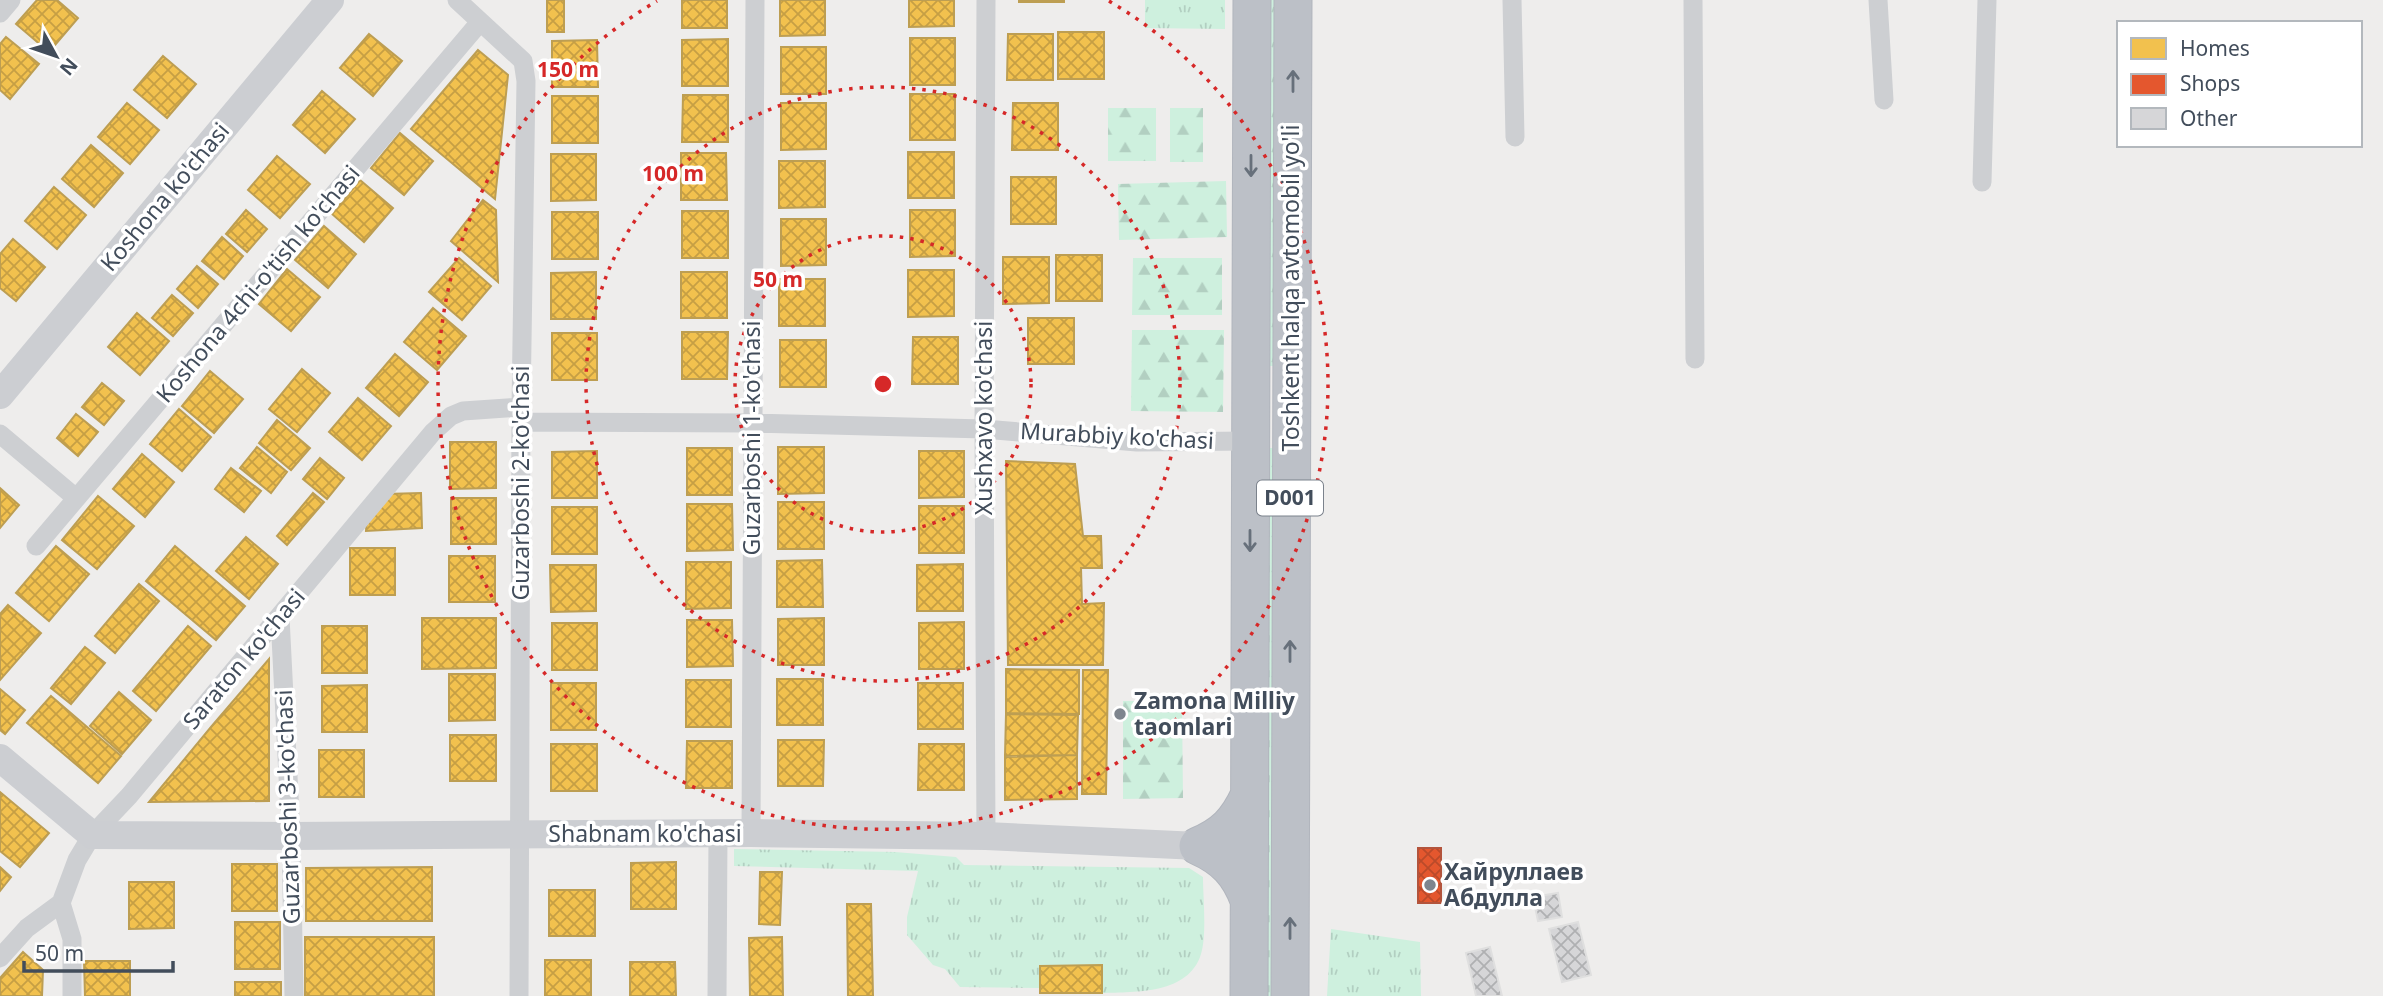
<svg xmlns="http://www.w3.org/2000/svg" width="2383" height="996" viewBox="0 0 2383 996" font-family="'Noto Sans',sans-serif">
	<defs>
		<pattern id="grass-tufts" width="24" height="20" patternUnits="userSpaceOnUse" patternTransform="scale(1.75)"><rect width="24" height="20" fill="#cef0de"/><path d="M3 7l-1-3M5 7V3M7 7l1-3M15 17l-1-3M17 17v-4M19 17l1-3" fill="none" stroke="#b2cfc1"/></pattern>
		<pattern id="forest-firs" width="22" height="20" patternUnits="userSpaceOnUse" patternTransform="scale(1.75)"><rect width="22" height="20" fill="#cef0de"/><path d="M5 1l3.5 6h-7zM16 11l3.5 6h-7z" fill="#b2cfc1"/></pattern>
		<pattern id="homes-cross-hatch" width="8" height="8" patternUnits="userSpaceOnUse" patternTransform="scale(1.75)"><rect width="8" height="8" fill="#f2c14e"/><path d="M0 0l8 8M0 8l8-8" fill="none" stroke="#c69f44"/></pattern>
		<pattern id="shops-cross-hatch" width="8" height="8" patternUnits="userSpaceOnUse" patternTransform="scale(1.75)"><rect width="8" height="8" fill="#e4572e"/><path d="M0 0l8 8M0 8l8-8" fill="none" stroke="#ba4a2a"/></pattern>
		<pattern id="building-cross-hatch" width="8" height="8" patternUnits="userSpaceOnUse" patternTransform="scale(1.75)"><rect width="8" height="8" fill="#d6d6d8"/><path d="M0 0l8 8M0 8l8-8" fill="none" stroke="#afb0b2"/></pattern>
	</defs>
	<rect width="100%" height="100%" fill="#eeedec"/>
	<path fill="url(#grass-tufts)" d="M1145,0H1225V29L1145,28Z
		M1267,0H1279L1276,366H1264Z
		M1266,448H1279L1277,996H1264Z
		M734,849L895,852L956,857L964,865L1189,868L1203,877C1203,897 1207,935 1201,954C1189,994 1136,992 1102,993L1101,966H1040V988L960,987L945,969L933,965L907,935V917L918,871L734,866Z
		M1331,929L1420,942L1421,996H1327Z"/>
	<path fill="url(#forest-firs)" d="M1108,108H1156V161H1108Z
		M1170,108H1203V162H1170Z
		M1226,181L1227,237L1119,240L1118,184Z
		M1133,258H1222V315H1132Z
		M1132,330H1224L1223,412L1131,411Z
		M1182,701L1183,798L1123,799V701Z"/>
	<path fill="url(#homes-cross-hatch)" stroke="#bd9e52" stroke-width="2" d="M37,0H57L78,18L49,52L16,24Z
		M547,0H564V32H547Z
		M682,0H727V28H682Z
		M780,0H825V35L780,36Z
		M909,0H954V26L909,27Z
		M1019,0H1064V2H1019Z
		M1058,32H1104V79H1058Z
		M369,34L402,61L373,96L340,68Z
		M1008,34H1053V80H1007Z
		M6,37L39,64L10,99L0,90V44Z
		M910,38H955V85H910Z
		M728,39V86H682V40Z
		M597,40L598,87H552V41Z
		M781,47H826V94H781Z
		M478,50L508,75L495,199L411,129Z
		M163,56L196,84L167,118L134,90Z
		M322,91L355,119L325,153L293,125Z
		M910,94H955V140H910Z
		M683,95H728V142H682Z
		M552,96H598V143H552Z
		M127,103L159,130L130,164L98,137Z
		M781,103H826V149L781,150Z
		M1013,103H1058V150H1012Z
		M400,133L433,161L404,195L371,168Z
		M91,145L123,173L94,207L62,179Z
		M908,152H954V198H908Z
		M681,153H726L727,200H681Z
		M551,154H596V200L551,201Z
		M277,156L310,184L280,218L248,190Z
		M779,161H825V207L779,208Z
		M1011,177H1056V224H1011Z
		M360,180L393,208L364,242L332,214Z
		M54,187L86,215L57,249L25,221Z
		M483,200L496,210L498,282L451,241Z
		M246,210L267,229L247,252L226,234Z
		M910,210H955V256L910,257Z
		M682,211H728V258H682Z
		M552,212H598V259H552Z
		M781,219H826V265L781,266Z
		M324,226L356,254L328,288L295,260Z
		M222,237L243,256L224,279L202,261Z
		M13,239L45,267L16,301L0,288V254Z
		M1056,255H1102V301H1056Z
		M1003,257H1049V303L1003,304Z
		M459,258L491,286L462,320L429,292Z
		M197,266L218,284L198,308L177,289Z
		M287,269L320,297L291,331L259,304Z
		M908,270H954V316L908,317Z
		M596,272V319H551V273Z
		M681,272H727V318H681Z
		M779,279H825V326H779Z
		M172,295L193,313L173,336L152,318Z
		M433,308L466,336L437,370L404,342Z
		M137,313L169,341L140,375L108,347Z
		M1028,318H1074V364H1028Z
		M682,332H728L727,379H682Z
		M552,333H597V380H552Z
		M913,337H958V384H912Z
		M780,340H826V387H780Z
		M395,354L428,382L399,416L366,388Z
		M302,369L330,393L297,432L269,409Z
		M210,371L243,399L214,433L182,406Z
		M102,383L124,401L104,425L82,407Z
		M358,398L391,426L362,460L329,432Z
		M179,409L211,437L182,471L150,444Z
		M76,414L98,432L78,456L57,438Z
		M277,420L310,448L291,470L259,443Z
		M450,442H496V488L450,489Z
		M257,447L287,472L271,493L240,468Z
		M778,447H824V493L778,494Z
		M687,448H732V495H687Z
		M597,451V498H552V452Z
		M919,451H964V497L919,498Z
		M142,454L174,482L145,517L113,489Z
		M320,458L344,478L327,499L303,479Z
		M1006,461L1075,464L1083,536H1101L1102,568H1081L1082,604L1104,603L1103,665H1008Z
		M231,468L261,491L244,512L215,489Z
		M0,488L19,505L0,528Z
		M313,493L324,502L287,545L277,536Z
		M421,493L422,528L366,531L367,517L385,494Z
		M98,496L134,526L97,569L62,540Z
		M451,498H496V544H451Z
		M778,502H824V549H778Z
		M687,504H732L733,550L687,551Z
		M919,506H964V553H919Z
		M552,507H597V554H552Z
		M246,537L278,564L249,599L216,571Z
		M56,546L89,574L49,621L16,593Z
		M175,546L245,606L216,640L146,581Z
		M350,548H395V595H350Z
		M449,556H495V602H449Z
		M822,560L823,607H777V561Z
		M686,562H731V608L686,609Z
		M963,564V611H917V565Z
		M550,565H596V611L551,612Z
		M139,584L159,601L115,653L95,636Z
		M8,605L41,633L0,680V614Z
		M422,618H496V668L422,669Z
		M824,618V665H778V619Z
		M687,620H732L733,666L687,667Z
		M964,622V669H919V623Z
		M552,623H597V670H552Z
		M188,626L211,646L156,711L133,691Z
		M322,626H367V673H322Z
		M85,647L105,663L71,704L51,688Z
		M269,659V801L149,802L211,727Z
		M1006,669L1079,670V714L1006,713Z
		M1083,670H1108L1106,794H1082Z
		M449,674H495V720L449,721Z
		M777,679H823V725H777Z
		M686,680H731V727H686Z
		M551,683H596V730H551Z
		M918,683H963V729H918Z
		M367,685V732H322V686Z
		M0,689L25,710L5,734L0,730Z
		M119,692L151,720L122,754L90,726Z
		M51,696L121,756L98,783L27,723Z
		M1006,714L1078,715L1077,755L1005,756Z
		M450,735H496V781H450Z
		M778,740H824L823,786H778Z
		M687,741H732V788H686Z
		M551,744H597V791H551Z
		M919,744H964V790H918Z
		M319,750H364V797H319Z
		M1077,755V799L1005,800V757Z
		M0,792L49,833L20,867L0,851Z
		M676,862V909H631V863Z
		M232,864H277V911H232Z
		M0,867L11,877L0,891Z
		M432,867V921H306V868Z
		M760,872H782L780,925L759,924Z
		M129,882H174V928L129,929Z
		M549,890H595V936H549Z
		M847,904H871L873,996H848Z
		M235,922H280V969H235Z
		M305,937H434V996H305Z
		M782,937L783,996H750L749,938Z
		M23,952L43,970L42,996H0V978Z
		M545,960H591V996H545Z
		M84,961H130V996H85Z
		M630,962H675L676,996H630Z
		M1102,965V993H1040V966Z
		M235,982H281V996H235Z"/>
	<path fill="url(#shops-cross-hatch)" stroke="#b3543c" stroke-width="2" d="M1418,848H1441V903H1418Z"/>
	<path fill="url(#building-cross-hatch)" stroke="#dfdfdf" stroke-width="2" d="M1558,893L1562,917L1538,921L1533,897Z
		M1578,922L1591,975L1562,982L1549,929Z
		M1490,947L1502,996H1476L1466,953Z"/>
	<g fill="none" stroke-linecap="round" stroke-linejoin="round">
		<defs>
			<path id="highway" d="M1249,900C1239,873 1225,858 1198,846C1224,835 1237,822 1249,796
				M1249,996L1252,0
				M1290,996L1293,0"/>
		</defs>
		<use href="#highway" stroke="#b1b5bd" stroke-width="39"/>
		<path stroke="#cdcfd2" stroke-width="19" d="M457,0L523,61L526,81L521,407L519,996
			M986,0L984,429L986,836
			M1512,0L1515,137
			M1693,0L1695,359
			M1878,0L1884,100
			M0,13L11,0
			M1982,182L1987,0
			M521,422L752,423L984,429L1137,442L1251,441
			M0,434L76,498
			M36,546L480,22
			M280,617L291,836L294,996
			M751,833L755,0
			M61,903L72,939V996
			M0,958L27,928L61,903L77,860L92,835L129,796L433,432L451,416L463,411L521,407
			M717,996L718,833"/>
		<path stroke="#ccced2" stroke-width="28" d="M0,395L330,0
			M0,758L92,835L291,836L751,833L986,836L1198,846"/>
		<use href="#highway" stroke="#bcc0c7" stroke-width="37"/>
	</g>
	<defs><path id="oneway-shaft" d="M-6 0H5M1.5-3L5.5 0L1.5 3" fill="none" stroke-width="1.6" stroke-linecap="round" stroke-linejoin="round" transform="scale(1.75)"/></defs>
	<g stroke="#67707b">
		<use href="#oneway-shaft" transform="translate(1293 81) rotate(-90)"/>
		<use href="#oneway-shaft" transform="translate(1251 166) rotate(90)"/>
		<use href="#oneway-shaft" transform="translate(1250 541) rotate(90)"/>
		<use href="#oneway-shaft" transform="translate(1290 651) rotate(-90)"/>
		<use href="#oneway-shaft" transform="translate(1290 928) rotate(-90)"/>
	</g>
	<g fill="none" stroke="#d62828" stroke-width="3.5" stroke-dasharray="3.5 7">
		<circle cx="883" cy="384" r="148"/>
		<circle cx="883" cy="384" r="297"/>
		<path d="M1109 1A445 445 0 1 1 657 1"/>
	</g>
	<g fill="#7e858e" stroke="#fff" stroke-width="2.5">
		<circle cx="1120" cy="714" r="7"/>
		<circle cx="1430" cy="885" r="7"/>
	</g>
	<g text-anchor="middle" stroke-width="7" stroke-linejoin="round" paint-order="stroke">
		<rect fill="#fff" stroke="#7b828c" stroke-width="2" x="1257" y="480.5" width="66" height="35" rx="5"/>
		<g font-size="21" font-weight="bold" fill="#424d5b">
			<text x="1290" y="505">D001</text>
		</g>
		<g font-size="23" fill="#424d5b" stroke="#fff">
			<text transform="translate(165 197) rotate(-50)" y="8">Koshona ko'chasi</text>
			<text transform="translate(258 284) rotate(-50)" y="8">Koshona 4chi-o'tish ko'chasi</text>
			<text transform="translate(1291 288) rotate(-90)" y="8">Toshkent halqa avtomobil yo'li</text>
			<text transform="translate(984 418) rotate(-90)" y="8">Xushxavo ko'chasi</text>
			<text transform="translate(1117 436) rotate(3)" y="8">Murabbiy ko'chasi</text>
			<text transform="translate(752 438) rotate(-90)" y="8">Guzarboshi 1-ko'chasi</text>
			<text transform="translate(521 483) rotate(-90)" y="8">Guzarboshi 2-ko'chasi</text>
			<text transform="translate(244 659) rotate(-50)" y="8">Saraton ko'chasi</text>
			<text transform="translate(288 807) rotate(-92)" y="8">Guzarboshi 3-ko'chasi</text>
			<text x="645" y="842">Shabnam ko'chasi</text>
		</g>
		<g font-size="23" font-weight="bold" fill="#424d5b" stroke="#fff" text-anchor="start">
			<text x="1134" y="709">Zamona Milliy<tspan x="1134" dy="26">taomlari</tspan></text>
			<text x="1444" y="880">Хайруллаев<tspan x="1444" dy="26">Абдулла</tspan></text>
		</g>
	</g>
	<circle cx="883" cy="384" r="10" fill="#d62828" stroke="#fff" stroke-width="3.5"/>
	<g font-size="21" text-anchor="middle" font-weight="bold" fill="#d62828" stroke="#fff" stroke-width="7" stroke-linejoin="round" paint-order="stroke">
		<text x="568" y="77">150 m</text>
		<text x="673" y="181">100 m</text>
		<text x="778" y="287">50 m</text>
	</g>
	<rect x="2117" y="21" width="245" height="126" fill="#ffffff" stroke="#b3b8bd" stroke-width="2"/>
	<rect x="2131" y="38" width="35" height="21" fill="#f2c14e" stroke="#b3b8bd" stroke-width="2"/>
	<text x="2180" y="56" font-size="21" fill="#424d5b">Homes</text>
	<rect x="2131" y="74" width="35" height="21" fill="#e4572e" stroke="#b3b8bd" stroke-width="2"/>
	<text x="2180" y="91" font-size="21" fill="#424d5b">Shops</text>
	<rect x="2131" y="108" width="35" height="21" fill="#d6d6d8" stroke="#b3b8bd" stroke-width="2"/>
	<text x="2180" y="126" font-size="21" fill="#424d5b">Other</text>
	<g transform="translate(56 56) rotate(130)" stroke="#ffffff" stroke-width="5" paint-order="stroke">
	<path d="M0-5L12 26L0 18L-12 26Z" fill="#424d5b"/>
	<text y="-10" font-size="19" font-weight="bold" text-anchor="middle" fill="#424d5b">N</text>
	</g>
	<path d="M24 961v10h149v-10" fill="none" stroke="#424d5b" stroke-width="3.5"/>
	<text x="35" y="961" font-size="21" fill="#424d5b" stroke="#ffffff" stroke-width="5" paint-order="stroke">50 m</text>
</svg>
